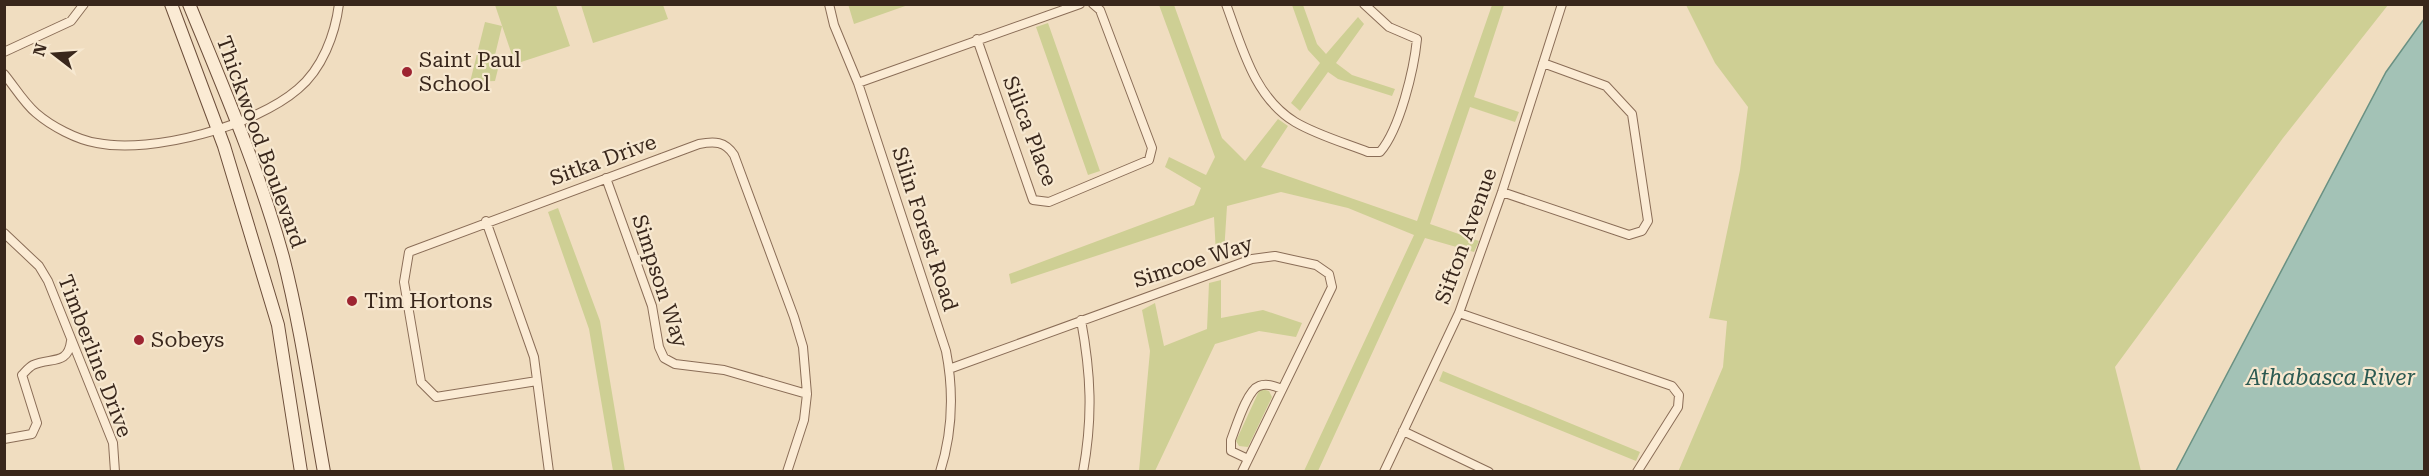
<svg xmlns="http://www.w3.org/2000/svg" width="2429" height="476" viewBox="0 0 2429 476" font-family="'Roboto Serif',serif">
	<rect width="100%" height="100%" fill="#f0ddc0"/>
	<path fill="#cecf94" d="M848,4H908V5L854,24Z
		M495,5H556L570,46L515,64Z
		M581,5H663L668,19L593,43Z
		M1159,5H1174L1222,138L1245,161L1278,119L1288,126L1261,167L1417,221L1492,5H1504L1474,97L1519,112L1515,122L1470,107L1430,224L1479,241L1474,252L1425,238L1318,471H1304L1414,235L1348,208L1281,192L1227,206L1224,253L1216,254L1214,217L1011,284L1009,274L1194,205L1201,188L1165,167L1169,157L1206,175L1215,157Z
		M1292,5H1303L1317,44L1326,54L1358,17L1364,24L1336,63L1352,75L1395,89L1392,96L1338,79L1328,72L1300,111L1291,103L1320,63L1308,50Z
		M1686,5H2388L2283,138L2115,367L2141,471L1678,472L1723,367L1727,321L1709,318L1740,170L1748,107L1715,63Z
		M485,22L502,26L495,55L501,57L495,81L470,82Z
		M1048,23L1100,171L1088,175L1036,27Z
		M558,208L600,321L625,471H613L589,329L548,212Z
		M1221,280V318L1263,310L1302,323L1296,337L1259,331L1215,344L1155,471H1139L1150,351L1142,310L1155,303L1164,346L1207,329L1209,283Z
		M1443,371L1640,452L1636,461L1439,381Z
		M1262,389L1269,391L1272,397L1248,447L1239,446L1236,441L1259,391Z"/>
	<path fill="#a3c2b6" stroke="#6a9183" stroke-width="1.5" d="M2424,19V471H2176L2386,72Z"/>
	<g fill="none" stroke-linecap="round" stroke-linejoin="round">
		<defs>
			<path id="street" d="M829,4L834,25L858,83L946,351C954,392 953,431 940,472
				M1226,4C1242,47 1254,97 1295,122C1317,135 1345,143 1368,152H1380C1400,129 1414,69 1417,39L1389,27L1364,4
				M977,39L1033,200L1049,202L1149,160L1152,148L1100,10L1093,4
				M4,52L71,21L84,4
				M4,74C14,86 24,103 36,113C51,126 77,140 97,143C153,154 255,126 298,89C322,69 335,35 339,4
				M858,83L1080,4
				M606,178L652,306L659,347L664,358L675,364L724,370L807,394
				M1502,192L1629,235L1642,231L1648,221L1632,114L1606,86L1543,63
				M486,221L534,357L549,472
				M4,233L39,266L48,281L113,443L115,472
				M1459,313L1672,386L1679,395L1678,407L1637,472
				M1081,320C1091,374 1093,417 1083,472
				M949,369L1252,259L1275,256L1316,265L1329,274L1332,287L1242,472
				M537,381L436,397L421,382L404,282L409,252L699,144C714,141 725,141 734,155L794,317L803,347L807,394L804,420L787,472
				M1403,431L1489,472
				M4,439L32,434L37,423L22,375C25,372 29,367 33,365C50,357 68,366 71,341
				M1248,459L1231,451V440C1236,427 1247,390 1259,386C1267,383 1274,386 1282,389
				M1384,472L1459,313L1502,192L1562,4"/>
			<path id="secondary" d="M171,4L224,146L278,325L301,472
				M189,4C223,87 259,170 283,257C301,327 311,400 324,472"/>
		</defs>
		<use href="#street" stroke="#8a6d57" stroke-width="10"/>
		<use href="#secondary" stroke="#6c4e3a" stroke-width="14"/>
		<use href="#street" stroke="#fbebd4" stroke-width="8"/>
		<use href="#secondary" stroke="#fbebd4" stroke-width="12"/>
	</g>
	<g fill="#9d2431" stroke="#f7e8d0" stroke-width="2">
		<circle cx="407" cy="72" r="6"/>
		<circle cx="352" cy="301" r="6"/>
		<circle cx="139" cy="340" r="6"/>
	</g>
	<g text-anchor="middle" stroke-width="4.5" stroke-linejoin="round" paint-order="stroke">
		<g font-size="21" fill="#39271c" stroke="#f7e8d0" text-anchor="start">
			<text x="419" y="67">Saint Paul<tspan x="419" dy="24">School</tspan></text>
			<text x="364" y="308">Tim Hortons</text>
			<text x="151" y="347">Sobeys</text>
		</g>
		<g font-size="21" fill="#39271c" stroke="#f7e8d0">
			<text transform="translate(1030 131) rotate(69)" y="7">Silica Place</text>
			<text transform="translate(261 142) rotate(70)" y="7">Thickwood Boulevard</text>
			<text transform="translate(603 160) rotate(-20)" y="7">Sitka Drive</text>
			<text transform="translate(925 229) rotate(72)" y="7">Silin Forest Road</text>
			<text transform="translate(1466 236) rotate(-70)" y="7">Sifton Avenue</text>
			<text transform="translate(1193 262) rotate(-18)" y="7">Simcoe Way</text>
			<text transform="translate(660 281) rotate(72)" y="7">Simpson Way</text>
			<text transform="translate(95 356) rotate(69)" y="7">Timberline Drive</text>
		</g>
		<g font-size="22" font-style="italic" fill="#2b5a52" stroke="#f7e8d0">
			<text x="2331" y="385">Athabasca River</text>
		</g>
	</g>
	<rect width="2429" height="476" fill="none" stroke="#39271c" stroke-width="12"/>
	<g transform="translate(54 54) rotate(287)" stroke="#f7e8d0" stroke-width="4.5" paint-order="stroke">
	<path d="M0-4.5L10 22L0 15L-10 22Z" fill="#39271c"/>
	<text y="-9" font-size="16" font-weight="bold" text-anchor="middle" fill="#39271c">N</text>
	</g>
</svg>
